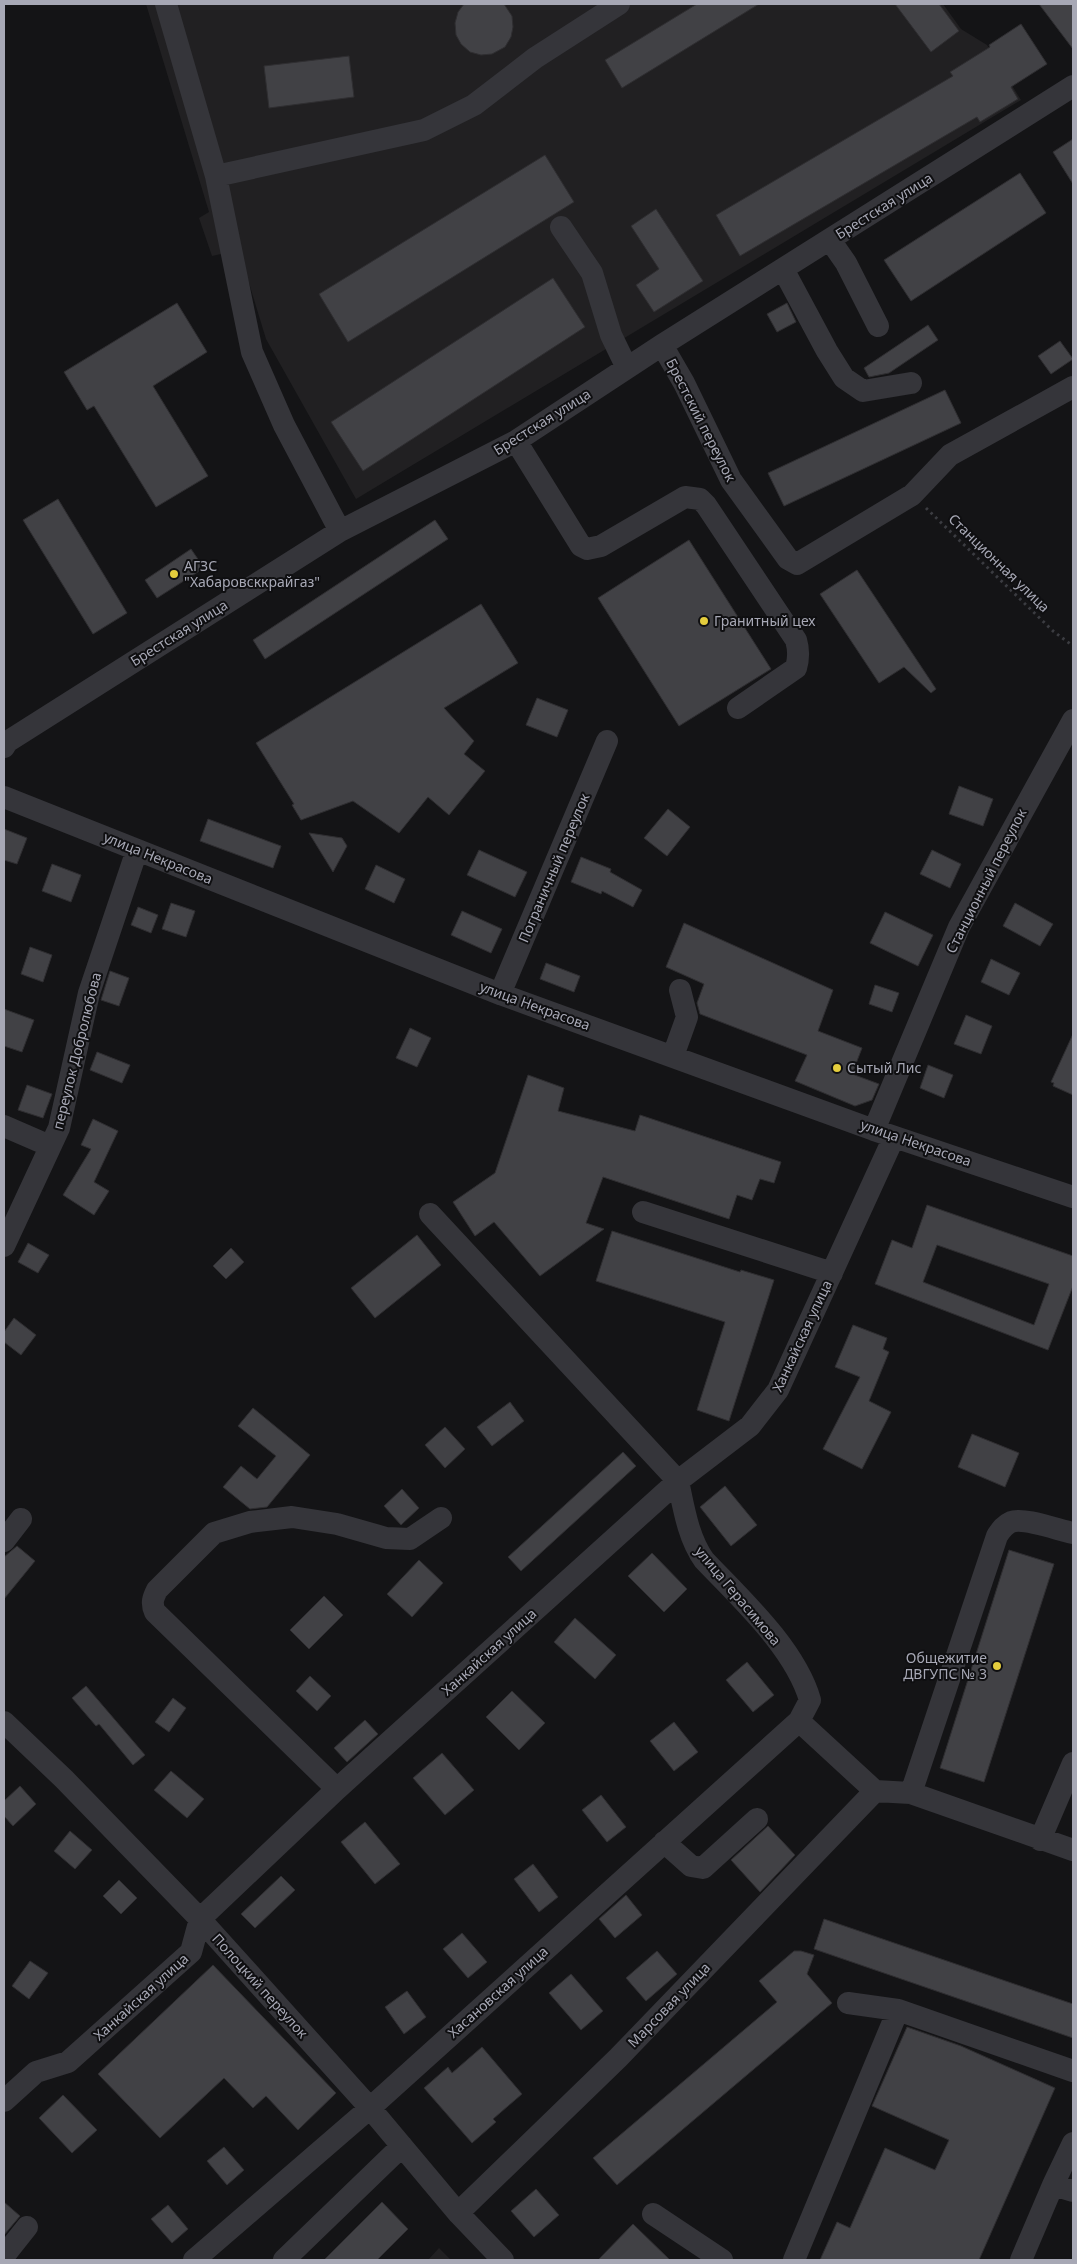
<svg xmlns="http://www.w3.org/2000/svg" width="1077" height="2264" viewBox="0 0 1077 2264" font-family="'Noto Sans',sans-serif">
	<rect width="100%" height="100%" fill="#141416"/>
	<path fill="#212022" d="M146,4H943L961,29L987,45L1021,100L356,499L266,339L239,250L212,256L199,218L209,212Z
		M439,2248L451,2260H428Z"/>
	<path fill="#414145" stroke="#2f2e31" fill-rule="evenodd" d="M464,4H504L512,16L513,27L511,37L505,47L492,54L481,55L470,52L461,44L456,35L455,23L458,12Z
		M697,4H759L622,88L605,60Z
		M895,4H939L959,31L931,52Z
		M1039,4H1073V49Z
		M1021,24L1047,64L1011,87L1018,99L980,122L977,117L740,256L716,215L953,76L950,72L990,47L989,45Z
		M349,56L354,97L269,108L264,66Z
		M1073,139V184L1053,152Z
		M545,155L574,202L348,342L319,294Z
		M1020,173L1046,213L911,301L884,260Z
		M656,209L703,281L654,312L636,285L659,269L631,226Z
		M553,278L585,327L363,471L331,422Z
		M177,303L207,352L153,386L208,476L156,507L94,406L87,410L64,372Z
		M787,303L796,322L777,332L767,314Z
		M928,325L938,340L889,373L869,377L864,368Z
		M1060,341L1073,359L1051,374L1038,356Z
		M945,390L961,423L784,506L768,473Z
		M58,499L127,613L93,634L23,520Z
		M435,520L448,539L265,659L253,640Z
		M689,540L771,669L679,726L598,598Z
		M191,549L204,568L157,598L145,580Z
		M857,570L936,689L931,693L904,667L879,683L820,594Z
		M481,604L518,663L444,708L474,741L464,754L485,771L449,815L428,797L399,833L353,801L301,820L292,805L294,804L256,743Z
		M537,698L568,710L557,737L526,725Z
		M959,786L993,799L983,826L949,814Z
		M668,809L690,827L667,856L644,838Z
		M208,819L281,846L273,868L200,841Z
		M4,829L27,838L17,864L4,860Z
		M309,833L342,838L347,846L333,872Z
		M479,850L527,872L515,897L467,875Z
		M932,850L961,864L950,888L920,874Z
		M581,857L611,869L610,872L642,890L633,907L602,891L601,894L571,882Z
		M52,864L81,875L71,902L42,891Z
		M376,865L405,879L394,903L365,889Z
		M171,903L195,911L186,937L162,929Z
		M1015,903L1053,924L1040,946L1003,926Z
		M138,907L158,915L151,933L131,925Z
		M462,911L502,929L491,953L451,935Z
		M885,912L933,935L918,966L870,943Z
		M684,923L833,990L818,1031L862,1048L852,1074L879,1084L872,1100L855,1106L795,1081L807,1055L700,1014L697,1003L704,984L666,967Z
		M30,947L52,955L43,982L21,974Z
		M991,959L1020,973L1009,995L981,982Z
		M546,963L580,976L574,992L540,979Z
		M110,971L129,978L119,1006L101,1000Z
		M875,985L899,993L892,1012L869,1004Z
		M4,1009L34,1020L22,1052L4,1046Z
		M966,1015L992,1026L981,1054L954,1044Z
		M410,1028L431,1038L417,1067L396,1058Z
		M1073,1034V1095L1053,1086L1054,1083L1051,1082Z
		M97,1052L130,1065L122,1083L90,1070Z
		M928,1065L953,1075L944,1098L920,1088Z
		M528,1075L564,1088L558,1111L635,1131L640,1115L781,1162L774,1183L760,1179L752,1200L737,1195L729,1219L603,1177L586,1223L604,1229L540,1276L494,1222L475,1236L453,1202L495,1173Z
		M27,1085L52,1094L43,1118L18,1110Z
		M93,1119L118,1131L94,1182L109,1191L94,1215L63,1195L91,1149L81,1145Z
		M927,1205L1073,1256V1286L1048,1350L875,1284L892,1240L912,1248ZM937,1245L1049,1284L1034,1325L923,1282Z
		M612,1231L740,1272L741,1270L774,1280L729,1421L697,1410L725,1322L596,1281Z
		M417,1235L441,1265L375,1318L351,1288Z
		M28,1243L49,1255L38,1273L18,1262Z
		M231,1248L244,1262L226,1279L213,1266Z
		M14,1318L36,1335L21,1355L4,1342V1332Z
		M853,1325L887,1338L883,1349L889,1352L869,1401L891,1412L862,1469L823,1449L860,1377L835,1367Z
		M510,1402L524,1421L492,1446L477,1427Z
		M253,1408L310,1455L267,1507L250,1509L223,1487L241,1466L257,1479L276,1456L238,1426Z
		M445,1427L465,1449L445,1468L425,1445Z
		M972,1434L1019,1453L1005,1487L958,1467Z
		M623,1452L636,1466L521,1571L508,1557Z
		M725,1486L757,1525L731,1546L700,1507Z
		M402,1489L419,1508L401,1525L384,1506Z
		M17,1546L35,1561L4,1599V1557Z
		M1009,1550L1054,1564L984,1782L940,1768Z
		M652,1553L687,1589L664,1612L628,1576Z
		M419,1560L443,1583L412,1617L387,1594Z
		M324,1596L343,1615L309,1649L290,1630Z
		M575,1618L616,1655L595,1679L554,1642Z
		M747,1662L774,1695L753,1712L726,1680Z
		M310,1676L331,1696L317,1711L296,1691Z
		M86,1686L145,1755L133,1765L99,1724L96,1726L72,1698Z
		M512,1691L545,1723L519,1750L486,1717Z
		M173,1698L186,1708L169,1732L155,1722Z
		M365,1720L378,1734L347,1762L334,1748Z
		M674,1722L698,1752L674,1771L650,1741Z
		M442,1753L474,1790L445,1815L413,1778Z
		M171,1771L204,1799L187,1818L154,1790Z
		M20,1786L36,1804L13,1826L4,1816V1801Z
		M601,1795L626,1827L607,1842L582,1810Z
		M365,1822L400,1864L375,1884L341,1842Z
		M768,1826L795,1855L760,1892L731,1860Z
		M70,1831L92,1850L75,1869L54,1851Z
		M533,1864L558,1897L539,1912L514,1879Z
		M281,1876L295,1890L255,1928L241,1914Z
		M119,1880L137,1898L121,1914L103,1896Z
		M626,1895L642,1915L615,1938L599,1919Z
		M824,1919L1073,2004V2038L814,1949Z
		M462,1933L487,1962L468,1978L443,1949Z
		M657,1951L677,1974L646,2001L626,1978Z
		M794,1951H801L814,1955L807,1974L832,2003L617,2185L593,2158L777,2002L759,1981Z
		M30,1961L48,1973L29,1999L12,1986Z
		M213,1965L336,2093L298,2130L266,2096L253,2108L224,2078L160,2138L98,2074Z
		M571,1974L603,2011L581,2030L549,1993Z
		M407,1991L426,2017L404,2034L385,2007Z
		M907,2027L961,2046L1055,2088L979,2260H820L837,2222L850,2228L885,2148L935,2170L949,2140L872,2106Z
		M482,2047L522,2094L493,2119L496,2122L472,2143L424,2088L448,2067L452,2073Z
		M63,2095L97,2130L72,2153L39,2118Z
		M224,2147L244,2170L227,2185L207,2161Z
		M536,2189L559,2215L534,2237L511,2211Z
		M4,2202L20,2216L4,2235Z
		M382,2202L408,2229L377,2260H324Z
		M168,2205L188,2229L172,2243L151,2219Z
		M633,2224L670,2260H598Z"/>
	<g fill="none" stroke-linecap="round" stroke-linejoin="round">
		<path stroke="#3b3c41" stroke-width="3" stroke-dasharray="2.5 4" stroke-linecap="butt" d="M926,508L1053,631L1073,646"/>
		<path stroke="#35353a" stroke-width="22" d="M166,4L216,176L252,352L284,425L340,531
			M216,176L424,130L474,105L535,58L619,4
			M561,227L592,273L611,335L627,368
			M830,240L846,263L878,326
			M783,269L827,351L844,378L863,391L911,383
			M662,345L684,383L731,480L788,559L797,564L912,495L950,455L1073,387
			M516,441L581,546L587,549L601,546L685,497L700,499L706,505L796,640C799,650 799,658 796,668L738,708
			M4,747L7,742L340,531L516,441L662,345L1073,86
			M4,797L500,994L874,1130L1073,1197
			M500,994L607,741
			M673,1056L687,1017L680,990
			M4,1126L50,1146
			M874,1130L959,927L1073,720
			M643,1212L832,1273
			M430,1214L678,1481C684,1509 688,1537 704,1560C740,1598 795,1648 810,1700L799,1721L875,1791L911,1793L1073,1850
			M4,1246L59,1128L89,993L137,850
			M4,1541L21,1519
			M4,1722L64,1779L200,1919L370,2108L458,2213L503,2260
			M337,1789L155,1612C151,1603 153,1598 157,1590L214,1533L250,1522L292,1517L337,1524L386,1538L410,1539L441,1518
			M911,1793L997,1536C1001,1530 1004,1525 1011,1522C1024,1517 1058,1530 1073,1533
			M1040,1840L1073,1763
			M664,1842L691,1866L703,1868L757,1819
			M848,2003L898,2010L1073,2071
			M4,2101L36,2072L68,2062L191,1952L200,1919L337,1789L678,1481L750,1426L778,1390L894,1137
			M1053,2185L1073,2191
			M458,2213L618,2058L875,1791
			M653,2214L722,2260
			M4,2256L27,2227
			M194,2260L370,2108L799,1721
			M284,2260L402,2146
			M794,2260L898,2010
			M1021,2260L1053,2185L1073,2143"/>
	</g>
	<g fill="#e4cd3d" stroke="#0f0f11" stroke-width="2">
		<circle cx="174" cy="574" r="5"/>
		<circle cx="704" cy="621" r="5"/>
		<circle cx="837" cy="1068" r="5"/>
		<circle cx="997" cy="1666" r="5"/>
	</g>
	<g text-anchor="middle" stroke-width="4" stroke-linejoin="round" paint-order="stroke">
		<g font-size="14" fill="#a7a8b5" stroke="#0f0f11">
			<text transform="translate(884 206) rotate(-32)" y="5">Брестская улица</text>
			<text transform="translate(701 420) rotate(63)" y="5">Брестский переулок</text>
			<text transform="translate(542 422) rotate(-32)" y="5">Брестская улица</text>
			<text transform="translate(999 563) rotate(44)" y="5">Станционная улица</text>
			<text transform="translate(179 633) rotate(-32)" y="5">Брестская улица</text>
			<text transform="translate(158 858) rotate(22)" y="5">улица Некрасова</text>
			<text transform="translate(554 868) rotate(-67)" y="5">Пограничный переулок</text>
			<text transform="translate(986 881) rotate(-63)" y="5">Станционный переулок</text>
			<text transform="translate(535 1006) rotate(20)" y="5">улица Некрасова</text>
			<text transform="translate(77 1051) rotate(-76)" y="5">переулок Добролюбова</text>
			<text transform="translate(916 1143) rotate(19)" y="5">улица Некрасова</text>
			<text transform="translate(802 1336) rotate(-65)" y="5">Ханкайская улица</text>
			<text transform="translate(738 1596) rotate(50)" y="5">улица Герасимова</text>
			<text transform="translate(489 1652) rotate(-42)" y="5">Ханкайская улица</text>
			<text transform="translate(260 1986) rotate(48)" y="5">Полоцкий переулок</text>
			<text transform="translate(498 1992) rotate(-42)" y="5">Хасановская улица</text>
			<text transform="translate(141 1997) rotate(-42)" y="5">Ханкайская улица</text>
			<text transform="translate(669 2005) rotate(-46)" y="5">Марсовая улица</text>
		</g>
		<g font-size="14" fill="#a7a8b5" stroke="#0f0f11" text-anchor="start">
			<text x="184" y="571">АГЗС<tspan x="184" dy="16">"Хабаровсккрайгаз"</tspan></text>
			<text x="714" y="626">Гранитный цех</text>
			<text x="847" y="1073">Сытый Лис</text>
			<text x="987" y="1663" text-anchor="end">Общежитие<tspan x="987" dy="16">ДВГУПС № 3</tspan></text>
		</g>
	</g>
	<rect width="1077" height="2264" fill="none" stroke="#a7a8b5" stroke-width="10"/>
</svg>
